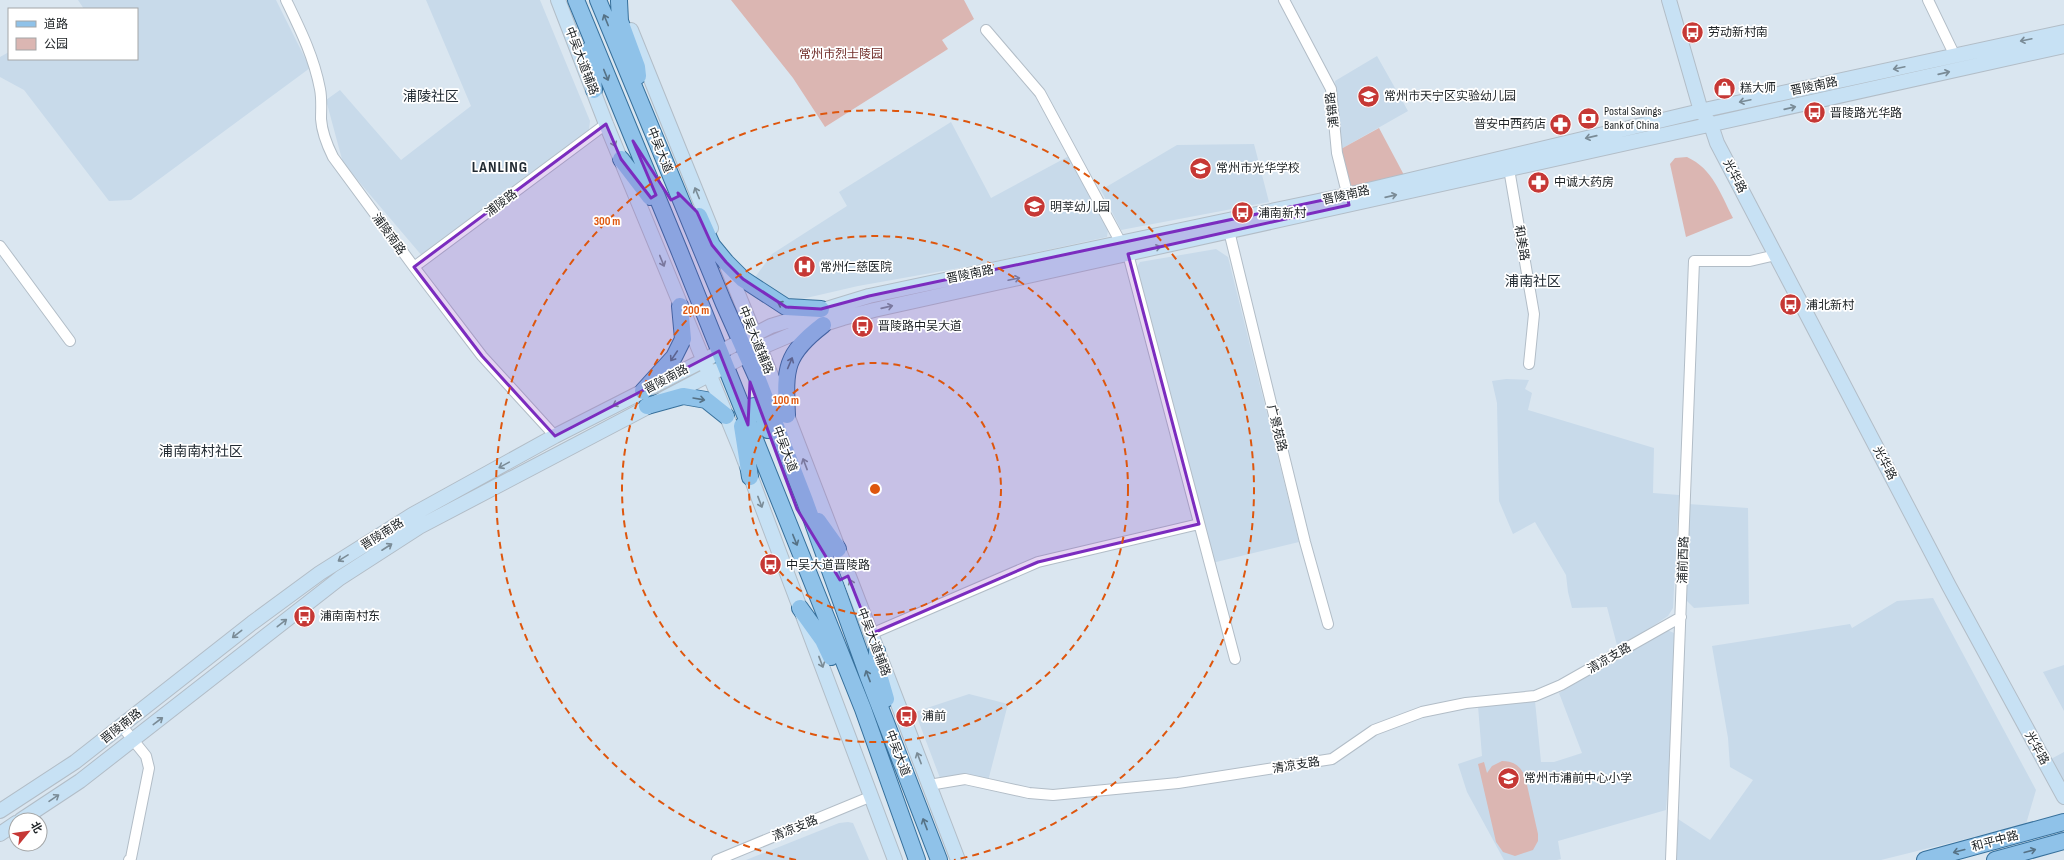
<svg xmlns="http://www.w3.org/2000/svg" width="2064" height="860" viewBox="0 0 2064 860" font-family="'Sofia Sans Condensed','Noto Sans SC',sans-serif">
	<rect width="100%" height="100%" fill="#dae6f0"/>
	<path fill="#c8daea" d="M78,0H276L310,68L131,200L109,201L24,90L0,77V57L9,52V59H137V9H84Z
		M426,0H540L590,121L589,130L423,257L343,163L326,100L340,90L401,160L471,106Z
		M1377,56L1408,111L1341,149L1335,81Z
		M951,122L991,198L1069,156L1108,230L1107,237L982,264L858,286L776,305L753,280L772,254L847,206L839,192Z
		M1254,144L1269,202L1121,230L1101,190L1177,145Z
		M1216,249L1228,257L1299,542L1212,563L1135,270L1140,262Z
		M1506,379L1529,380L1525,389L1532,393L1528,410L1654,448L1653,493L1679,495L1673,608L1668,616L1618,649L1607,607L1572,608L1568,592L1566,575L1535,522L1513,534L1499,501L1497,403L1492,381Z
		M1688,504L1748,508L1749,604L1694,608L1686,600Z
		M1933,598L2036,790L2026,824L1881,860H1676L1678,819L1710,840L1753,780L1730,767L1728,738L1712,646L1850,624L1852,628L1897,601Z
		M1667,630L1674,633L1673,718L1666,810L1558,841L1561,859L1557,860H1504L1467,792L1458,764L1482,756L1478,706L1535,701L1541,762H1554L1582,753L1559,693Z
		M2064,665V711L2043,672Z
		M969,694L1008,704L988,781L968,776L940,778L915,712Z
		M2064,752V782L2051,759Z
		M848,822L853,823L869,860H746L839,823Z"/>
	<path fill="#dbb6b2" d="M731,0H964L974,19L942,40L948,49L825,127L793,78Z
		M1379,128L1404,175L1361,188L1352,186L1346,178L1341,149Z
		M1687,157C1713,169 1720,193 1733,218L1686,237L1670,164L1675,158Z
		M1502,761C1514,761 1520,766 1525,776L1538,834V841L1533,850L1515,856L1503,852L1496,842L1478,764L1484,762L1487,773L1492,766Z"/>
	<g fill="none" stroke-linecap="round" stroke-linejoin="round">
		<defs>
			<path id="street" d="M286,0C300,29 314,57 320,89C322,99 321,109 321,119C322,133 327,145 333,157L414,267L482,356L555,436
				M1284,0L1331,89L1337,153L1349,201
				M1928,0L1955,56
				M986,30L1040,93L1121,243
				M1509,169L1534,314L1529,364
				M1229,231L1305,542L1328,624
				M0,246L70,341
				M1128,254L1235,659
				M414,267L606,124
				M871,634L1038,562L1199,524
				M121,725L146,756L149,768L131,858L129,860
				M929,785L965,779L1029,793L1053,795L1178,783L1332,759L1374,730L1422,712L1466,703L1535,696L1561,685L1681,617
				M717,860L872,796
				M1671,860L1694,261H1750L1776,255"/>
			<path id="secondary" d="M558,0L606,124L741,451L895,860
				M1669,0L1701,111L1711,125L1717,143L1949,586L2064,797
				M631,30L711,228
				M726,264L787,415L958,860
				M0,811L75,762L252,623L320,573L412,515L555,436L771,326L869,296L1347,195L1709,109L2064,32
				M21,820L80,781L340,578L419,527L760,348L795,333L843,318L874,310L2064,46
				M0,834L16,823"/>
			<path id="primary" d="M576,0L679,250L863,709L917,860
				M598,0L724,304L758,380L805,501L868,676L939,860
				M619,1L620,21L637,67L638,76
				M590,49L594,90
				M621,159L650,197
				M699,216L712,245L726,262L743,279L786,307L821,309
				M643,391L674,357L683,339L680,306
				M647,406L683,396L706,400L726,416
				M787,415C785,369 784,355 823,325
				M748,424L749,407L754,406L763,416L768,430
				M742,426L750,477
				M818,521L838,549
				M800,608L823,640L831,657
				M877,651V668L886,699
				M1925,860L2064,822
				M1995,860L2064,841"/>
		</defs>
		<use href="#street" stroke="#b2bdc7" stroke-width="12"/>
		<use href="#secondary" stroke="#b2bdc7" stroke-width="16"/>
		<use href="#primary" stroke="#37709b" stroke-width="18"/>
		<use href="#street" stroke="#fff" stroke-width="10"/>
		<use href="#secondary" stroke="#c7e1f4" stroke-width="14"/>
		<use href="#primary" stroke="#8fc2e9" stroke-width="16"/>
	</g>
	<defs><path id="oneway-shaft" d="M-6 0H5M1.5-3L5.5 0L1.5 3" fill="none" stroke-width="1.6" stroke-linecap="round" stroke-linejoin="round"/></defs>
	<g stroke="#567286">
		<use href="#oneway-shaft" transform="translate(606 20) rotate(-112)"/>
		<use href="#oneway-shaft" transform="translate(606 75) rotate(68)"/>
		<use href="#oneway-shaft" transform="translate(783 305) rotate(-154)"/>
		<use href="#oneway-shaft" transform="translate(674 356) rotate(124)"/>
		<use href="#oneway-shaft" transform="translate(790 363) rotate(-67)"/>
		<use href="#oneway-shaft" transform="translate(699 399) rotate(10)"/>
		<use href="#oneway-shaft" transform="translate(795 540) rotate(68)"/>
		<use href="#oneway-shaft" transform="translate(868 676) rotate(-111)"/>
		<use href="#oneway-shaft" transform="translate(925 824) rotate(-111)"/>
		<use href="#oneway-shaft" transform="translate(1959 851) rotate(165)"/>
		<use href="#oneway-shaft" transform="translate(2030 851) rotate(-15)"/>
	</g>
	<g stroke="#7a8b96">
		<use href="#oneway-shaft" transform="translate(2026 40) rotate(168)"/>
		<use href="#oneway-shaft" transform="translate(1899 68) rotate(168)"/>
		<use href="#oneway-shaft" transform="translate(1944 73) rotate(-13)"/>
		<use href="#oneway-shaft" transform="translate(1745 101) rotate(168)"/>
		<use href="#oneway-shaft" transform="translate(1790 108) rotate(-13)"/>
		<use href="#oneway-shaft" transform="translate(1591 137) rotate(167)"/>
		<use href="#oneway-shaft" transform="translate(613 141) rotate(68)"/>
		<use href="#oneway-shaft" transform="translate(697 193) rotate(-112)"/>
		<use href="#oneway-shaft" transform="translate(1391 196) rotate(-13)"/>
		<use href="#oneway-shaft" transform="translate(1155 248) rotate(-13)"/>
		<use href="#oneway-shaft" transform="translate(662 261) rotate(68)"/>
		<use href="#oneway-shaft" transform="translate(1014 279) rotate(-12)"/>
		<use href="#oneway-shaft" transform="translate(887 307) rotate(-13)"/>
		<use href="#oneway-shaft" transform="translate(618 403) rotate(153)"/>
		<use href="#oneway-shaft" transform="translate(805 464) rotate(-111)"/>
		<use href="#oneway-shaft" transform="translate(504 465) rotate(151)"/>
		<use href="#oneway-shaft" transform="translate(760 502) rotate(69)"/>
		<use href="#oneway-shaft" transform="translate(387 547) rotate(-33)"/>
		<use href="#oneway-shaft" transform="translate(343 558) rotate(148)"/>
		<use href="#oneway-shaft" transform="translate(852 585) rotate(-111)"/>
		<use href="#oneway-shaft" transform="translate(282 623) rotate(-38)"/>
		<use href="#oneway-shaft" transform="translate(237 634) rotate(142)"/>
		<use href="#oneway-shaft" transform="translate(821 662) rotate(69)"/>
		<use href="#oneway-shaft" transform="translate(158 721) rotate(-37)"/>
		<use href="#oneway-shaft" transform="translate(919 758) rotate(-111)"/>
		<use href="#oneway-shaft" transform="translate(54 798) rotate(-34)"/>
	</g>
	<path fill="#7b2cbf" fill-opacity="0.2" stroke="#7b2cbf" stroke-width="3" stroke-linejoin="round" d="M606,124L621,159L651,198L656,195L633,141L671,200L679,196L678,193L697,212L712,245L726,262L743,279L786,307L821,309L869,296L1347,195L1349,205L1128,254L1199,524L1038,562L871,634L848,576L840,580L797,509L750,382L748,425L719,351L555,436L482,356L414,267Z"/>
	<g fill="none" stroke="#de560d" stroke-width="2" stroke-dasharray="7 5">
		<circle cx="875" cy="489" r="126"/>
		<circle cx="875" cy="489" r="253"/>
		<path d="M796 860A379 379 0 1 1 954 860"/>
	</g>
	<defs>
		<symbol id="bus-disc" viewBox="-11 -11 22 22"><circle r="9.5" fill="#c63835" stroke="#fff"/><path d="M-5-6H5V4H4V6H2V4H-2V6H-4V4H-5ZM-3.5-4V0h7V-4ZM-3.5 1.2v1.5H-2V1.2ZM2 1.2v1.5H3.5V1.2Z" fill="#fff"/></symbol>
		<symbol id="shop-disc" viewBox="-11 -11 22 22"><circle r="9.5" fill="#c63835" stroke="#fff"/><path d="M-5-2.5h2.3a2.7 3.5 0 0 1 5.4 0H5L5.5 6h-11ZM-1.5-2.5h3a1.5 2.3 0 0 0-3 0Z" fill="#fff"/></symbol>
		<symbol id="school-disc" viewBox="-11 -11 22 22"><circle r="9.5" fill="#c63835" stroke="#fff"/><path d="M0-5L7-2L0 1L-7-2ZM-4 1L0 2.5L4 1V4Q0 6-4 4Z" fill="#fff"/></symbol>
		<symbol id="bank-disc" viewBox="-11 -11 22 22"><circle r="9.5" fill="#c63835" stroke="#fff"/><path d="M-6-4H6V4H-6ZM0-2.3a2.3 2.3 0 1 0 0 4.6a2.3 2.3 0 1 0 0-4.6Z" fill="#fff"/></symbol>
		<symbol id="pharmacy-disc" viewBox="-11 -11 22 22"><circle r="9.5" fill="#c63835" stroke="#fff"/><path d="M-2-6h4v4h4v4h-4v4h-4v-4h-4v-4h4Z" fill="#fff"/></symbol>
		<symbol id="hospital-disc" viewBox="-11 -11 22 22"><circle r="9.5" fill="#c63835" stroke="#fff"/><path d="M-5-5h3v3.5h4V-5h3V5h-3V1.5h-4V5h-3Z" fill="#fff"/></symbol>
	</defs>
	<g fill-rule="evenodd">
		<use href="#bus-disc" x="1680" y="20" width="25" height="25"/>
		<use href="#shop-disc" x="1712" y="76" width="25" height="25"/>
		<use href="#school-disc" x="1356" y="84" width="25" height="25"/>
		<use href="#bus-disc" x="1802" y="100" width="25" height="25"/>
		<use href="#bank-disc" x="1576" y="106" width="25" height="25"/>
		<use href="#pharmacy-disc" x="1548" y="112" width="25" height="25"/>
		<use href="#school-disc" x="1188" y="156" width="25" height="25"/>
		<use href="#pharmacy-disc" x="1526" y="170" width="25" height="25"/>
		<use href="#school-disc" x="1022" y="194" width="25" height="25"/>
		<use href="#bus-disc" x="1230" y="200" width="25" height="25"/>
		<use href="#hospital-disc" x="792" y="254" width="25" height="25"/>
		<use href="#bus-disc" x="1778" y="292" width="25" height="25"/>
		<use href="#bus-disc" x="850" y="314" width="25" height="25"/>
		<use href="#bus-disc" x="758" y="552" width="25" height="25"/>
		<use href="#bus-disc" x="292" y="604" width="25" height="25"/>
		<use href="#bus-disc" x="894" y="704" width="25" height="25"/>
		<use href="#school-disc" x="1496" y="766" width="25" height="25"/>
	</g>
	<g text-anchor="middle" stroke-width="3.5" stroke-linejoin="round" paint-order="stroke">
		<g font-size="12" fill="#1c2124" stroke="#fff" text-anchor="start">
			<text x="1708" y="36">劳动新村南</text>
			<text x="1740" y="92">糕大师</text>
			<text x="1384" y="100">常州市天宁区实验幼儿园</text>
			<text x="1604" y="115">Postal Savings<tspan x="1604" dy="14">Bank of China</tspan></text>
			<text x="1830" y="117">晋陵路光华路</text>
			<text x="1546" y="128" text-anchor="end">普安中西药店</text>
			<text x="1216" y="172">常州市光华学校</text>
			<text x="1554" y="186">中诚大药房</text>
			<text x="1050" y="211">明莘幼儿园</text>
			<text x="1258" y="217">浦南新村</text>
			<text x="820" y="271">常州仁慈医院</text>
			<text x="1806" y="309">浦北新村</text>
			<text x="878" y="330">晋陵路中吴大道</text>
			<text x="786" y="569">中吴大道晋陵路</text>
			<text x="320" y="620">浦南南村东</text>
			<text x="922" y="720">浦前</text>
			<text x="1524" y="782">常州市浦前中心小学</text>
		</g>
		<g font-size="12" fill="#702c28" stroke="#fff">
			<text x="841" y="58">常州市烈士陵园</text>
		</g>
		<g font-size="12" fill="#1c2124" stroke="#fff">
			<text transform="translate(582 61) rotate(69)" y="4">中吴大道辅路</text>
			<text transform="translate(1814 86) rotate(-12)" y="4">晋陵南路</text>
			<text transform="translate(1332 110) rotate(-97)" y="4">浦锦路</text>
			<text transform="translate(660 150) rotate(68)" y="4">中吴大道</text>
			<text transform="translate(1735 176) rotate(62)" y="4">光华路</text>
			<text transform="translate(1346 195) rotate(-13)" y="4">晋陵南路</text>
			<text transform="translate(501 203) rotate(-37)" y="4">浦陵路</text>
			<text transform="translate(389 234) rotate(54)" y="4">浦陵南路</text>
			<text transform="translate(1522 243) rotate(80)" y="4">和美路</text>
			<text transform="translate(970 274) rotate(-12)" y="4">晋陵南路</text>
			<text transform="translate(756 340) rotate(68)" y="4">中吴大道辅路</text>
			<text transform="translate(666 379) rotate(-28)" y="4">晋陵南路</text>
			<text transform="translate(1277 428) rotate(76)" y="4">广景苑路</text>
			<text transform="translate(785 449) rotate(69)" y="4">中吴大道</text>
			<text transform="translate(1885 463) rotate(62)" y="4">光华路</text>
			<text transform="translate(382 534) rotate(-32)" y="4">晋陵南路</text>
			<text transform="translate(1683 560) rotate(-88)" y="4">浦前西路</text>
			<text transform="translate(874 642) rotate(69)" y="4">中吴大道辅路</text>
			<text transform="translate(1609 658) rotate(-30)" y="4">清凉支路</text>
			<text transform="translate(121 726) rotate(-38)" y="4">晋陵南路</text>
			<text transform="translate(2037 748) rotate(61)" y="4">光华路</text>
			<text transform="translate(898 753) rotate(69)" y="4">中吴大道</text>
			<text transform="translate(1296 765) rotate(-9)" y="4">清凉支路</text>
			<text transform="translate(795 828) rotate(-22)" y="4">清凉支路</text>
			<text transform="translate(1995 841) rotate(-15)" y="4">和平中路</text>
		</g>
		<g font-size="14" fill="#222b33" stroke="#fff">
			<text x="431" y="101">浦陵社区</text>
			<text x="1533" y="286">浦南社区</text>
			<text x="201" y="456">浦南南村社区</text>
		</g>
		<g font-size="16" font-weight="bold" letter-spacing="1" fill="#222b33" stroke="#fff">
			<text x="500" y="172">LANLING</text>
		</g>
	</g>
	<circle cx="875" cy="489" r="6" fill="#de560d" stroke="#fff" stroke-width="2"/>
	<g font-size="12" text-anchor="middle" font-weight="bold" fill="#de560d" stroke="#fff" stroke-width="3.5" stroke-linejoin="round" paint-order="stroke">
		<text x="607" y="225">300 m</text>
		<text x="696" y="314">200 m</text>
		<text x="786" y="404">100 m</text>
	</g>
	<rect x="8" y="8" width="130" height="52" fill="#ffffff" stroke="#a4a6a7"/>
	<rect x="16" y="21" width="20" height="6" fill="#8fc2e9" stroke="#a4a6a7"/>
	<text x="44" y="28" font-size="12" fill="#1c2124">道路</text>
	<rect x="16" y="38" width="20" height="12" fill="#dbb6b2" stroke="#a4a6a7"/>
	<text x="44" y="48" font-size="12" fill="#1c2124">公园</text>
	<g transform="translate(28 832) rotate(61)"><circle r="19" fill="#ffffff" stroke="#a4a6a7"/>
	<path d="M0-3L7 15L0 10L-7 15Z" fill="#c63835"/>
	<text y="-6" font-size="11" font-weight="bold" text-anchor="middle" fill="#1c2124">北</text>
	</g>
</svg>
